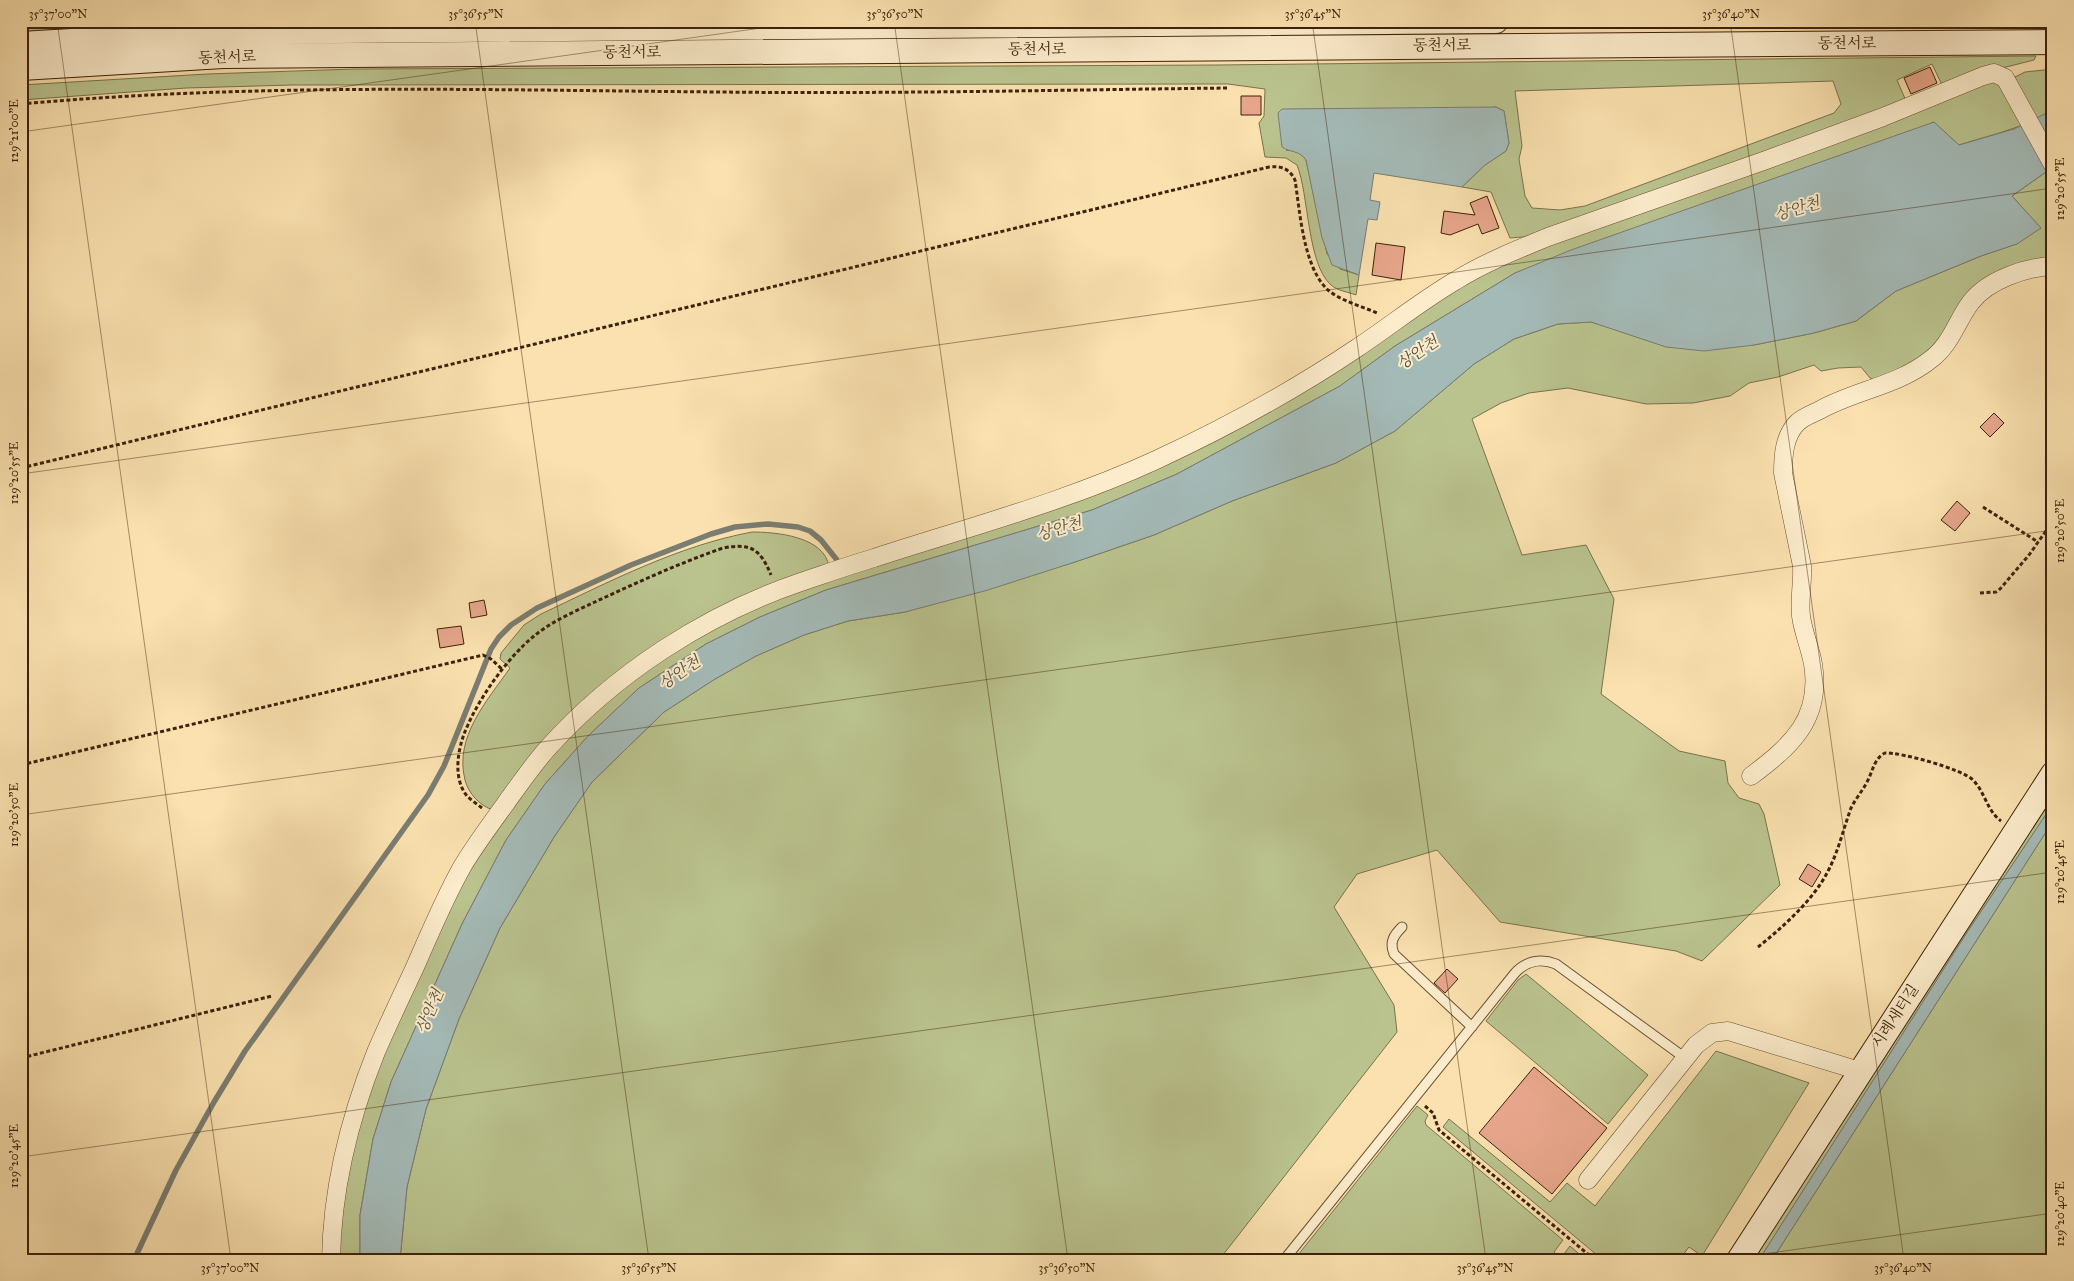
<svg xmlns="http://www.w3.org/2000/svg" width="2074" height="1281" viewBox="0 0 2074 1281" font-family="'IM FELL Great Primer','Noto Serif KR',serif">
	<rect width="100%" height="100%" fill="#fae1af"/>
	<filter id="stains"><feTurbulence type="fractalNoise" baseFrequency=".004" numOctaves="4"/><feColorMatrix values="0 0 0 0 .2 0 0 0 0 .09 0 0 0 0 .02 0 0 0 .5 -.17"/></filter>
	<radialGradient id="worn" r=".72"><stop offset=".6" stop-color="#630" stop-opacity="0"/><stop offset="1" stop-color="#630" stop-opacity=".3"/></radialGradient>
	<path fill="#bac38e" stroke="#7b724b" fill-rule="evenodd" d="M21,21H225L114,26L21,34Z
		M2036,56L2034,60L1998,69L1943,87L1932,64L1897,80L1906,101L1533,236L1510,238L1491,192L1462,187L1485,165L1506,151L1509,143L1504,111L1496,107L1286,150C1296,151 1300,152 1306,160L1327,254L1340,269L1359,275L1356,295C1348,292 1338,291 1331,285C1307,264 1309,195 1297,165L1286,158L1265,157L1259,123L1264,116L1265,89L1228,84L292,85L186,88L21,100V85L207,74L354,69L1217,65ZM1833,81L1841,104L1834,113L1585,206L1560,210L1532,208L1525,196L1519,159L1522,146L1515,91Z
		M2053,69V110C2024,128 1991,135 1959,145L1934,123L1515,273L1395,346L1340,386L1177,474L1092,510L826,590L760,617L706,644L639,688L588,736L545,784L506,840L462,924L391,1082L373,1139L360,1215V1260H337V1231L355,1138L386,1043L469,868L525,784L607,698L688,640L763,601L1087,494L1470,281L1531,250L1972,84L2013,81L2015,77L2025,72Z
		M2053,167V257C2042,267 2024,261 2013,270C1969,308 1934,363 1876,381L1870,378L1861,367L1838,368L1821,371L1814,365L1778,377L1749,383L1730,396L1693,403L1646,404L1568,388L1529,393L1501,403L1472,419L1522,555L1586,545L1614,599L1601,694L1679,751L1725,761L1728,783L1739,798L1759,804L1764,814L1780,885L1702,961L1676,951L1500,922L1437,850L1357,874L1334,907L1394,1005L1397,1032L1219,1260H400L407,1187L426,1109L459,1019L500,928L554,837L592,782L664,712L715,679L756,656L804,635L848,621L905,612L1075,562L1154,535L1232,501L1336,463L1395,431L1474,364L1514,339L1558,324L1591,322L1626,332L1754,345L1814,333L1856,321L1896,291L1981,256L2016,244L2040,228L2012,196Z
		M752,532C775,532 825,536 829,567L669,641L493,810C480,806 468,793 465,780C454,737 487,701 510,668L500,659L501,653L524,625L541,614C609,582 677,546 752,532Z
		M2053,792V804L1966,934L1759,1260H1751Z
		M2053,821V1260H1772Z
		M1526,974L1648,1075L1608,1124L1486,1021L1518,980Z
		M1716,1051L1809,1083L1702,1256L1689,1247L1679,1260H1603L1443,1127L1449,1119L1550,1202L1567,1183L1595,1206Z
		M1417,1106L1428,1115L1425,1121L1426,1125L1563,1240L1554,1252L1561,1258L1570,1246L1586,1260H1294Z"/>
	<path fill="#a4bab7" stroke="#7a7d71" d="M1496,107L1504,111L1509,143L1506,151L1485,165L1462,187L1374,173L1370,200L1380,202L1377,220L1368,219L1359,275L1332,265L1322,238L1306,160C1299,150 1291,153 1282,147L1278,113L1282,109Z
		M2053,110V167L2012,196L2041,228L2017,244L1981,256L1896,291L1856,321L1814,333L1754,345L1704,351L1666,347L1591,322L1558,324L1514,339L1474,364L1395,431L1336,463L1232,501L1154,535L1075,562L988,590L905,612L848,621L804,635L756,656L715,679L664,712L592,782L554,837L500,928L459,1019L426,1109L407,1187L400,1260H360V1215L373,1139L391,1082L462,924L506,840L545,784L588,736L639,688L706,644L760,617L826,590L1092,510L1177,474L1340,386L1395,346L1515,273L1571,250L1934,122L1959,145L2014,129Z
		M2053,804V821L1772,1260H1759L1966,934Z"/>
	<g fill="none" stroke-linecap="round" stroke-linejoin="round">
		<path stroke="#7a7d71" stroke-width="5.5" d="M134,1260L176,1170L214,1102L245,1051L428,795L444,766L491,649L499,637L511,625L537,608L631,565L711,534L735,527L768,524L798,527L810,531L821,540L837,560"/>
	</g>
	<path fill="#e7a68b" stroke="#3c2208" d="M1930,67L1937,83L1911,94L1904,78Z
		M1241,96H1261V115H1241Z
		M1487,196L1499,228L1482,234L1478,224L1450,235L1441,233L1444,211L1475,215L1470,203Z
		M1376,243L1405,247L1401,280L1372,275Z
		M1994,413L2004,423L1990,437L1980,427Z
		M1957,501L1970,513L1955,531L1941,520Z
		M484,600L487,615L471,618L469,603Z
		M461,626L464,644L440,648L437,629Z
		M1808,864L1821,872L1812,887L1799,879Z
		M1447,969L1458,979L1445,993L1434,983Z
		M1534,1067L1607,1128L1552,1194L1479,1133Z"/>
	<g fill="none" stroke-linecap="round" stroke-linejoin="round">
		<defs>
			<path id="lane" d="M1402,927C1394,935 1389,942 1394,954L1472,1027
				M1284,1260L1515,973C1526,961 1541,958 1556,964L1685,1058"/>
			<path id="street" d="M1751,776C1791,746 1822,719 1813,664C1810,647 1803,632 1801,616C1799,599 1803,583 1802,566L1783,473C1783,457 1784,436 1797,423C1803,417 1812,414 1820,410C1856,390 1897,386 1930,360C1951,345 1956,322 1971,302C1988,280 2026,267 2053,266
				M1588,1180L1696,1045L1712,1033L1728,1031L1860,1071
				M331,1260C332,1190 350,1117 376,1052C388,1024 402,995 415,967C430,933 444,899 462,867C475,845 491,824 506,803C519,785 532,766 547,749C614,674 706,614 801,582C825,574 850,565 874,558C969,527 1065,502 1156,460C1225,428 1293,391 1357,348C1390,326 1421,301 1455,281C1484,263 1516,250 1548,237L1769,159L1883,117L1983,76L1994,73L2005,78L2053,165"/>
			<path id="secondary" d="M21,44L225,32L1496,21
				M21,68L223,56L2053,42
				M1739,1260L2053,774"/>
		</defs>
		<use href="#lane" stroke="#6c5232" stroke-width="11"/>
		<use href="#street" stroke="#6c5232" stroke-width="19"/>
		<use href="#secondary" stroke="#3c2208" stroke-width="26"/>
		<path stroke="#3c2208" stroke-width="3" stroke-dasharray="4 2.5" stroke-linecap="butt" d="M21,104C253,83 485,90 718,92C887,94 1057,90 1227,88
			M21,468L1269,167C1281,166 1289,168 1295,180C1300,211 1303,267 1328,290C1341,301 1361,306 1377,313
			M1983,507L2038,542
			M1980,593L1996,592L2000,589L2029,555L2053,521
			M21,765L483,655L491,659L503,670
			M482,808C477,804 471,800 467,796C454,780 457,755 463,737C475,703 506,659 534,636C552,621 576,611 597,601C638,582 680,563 723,548C750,543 760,548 771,575
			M1758,947C1782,928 1813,900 1827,873C1838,853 1843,830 1851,808C1856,798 1864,789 1869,778C1873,769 1875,758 1885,753C1900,752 1962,769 1973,780C1985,792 1987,811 2001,821
			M21,1058L272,996
			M1425,1106L1433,1113L1439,1130L1595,1260"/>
		<use href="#lane" stroke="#fceccb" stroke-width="9"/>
		<use href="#street" stroke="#fceccb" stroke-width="18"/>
		<use href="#secondary" stroke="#fceccb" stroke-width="24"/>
	</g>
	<path fill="none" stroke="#3c2208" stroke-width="1" stroke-opacity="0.45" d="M57,21L231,1260M475,21L649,1260M894,21L1068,1260M1312,21L1486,1260M1730,21L1904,1260M21,132L811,21M21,474L2053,188M21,815L2053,530M21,1157L2053,872M1721,1260L2053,1213"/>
	<g text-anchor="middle" stroke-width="4" stroke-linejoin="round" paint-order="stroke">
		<g font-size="15" fill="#3c2208" stroke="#fceccb">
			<text x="1847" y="48">동천서로</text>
			<text x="1442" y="50">동천서로</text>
			<text x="1037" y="54">동천서로</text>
			<text x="632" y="57">동천서로</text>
			<text transform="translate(227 57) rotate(-2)" y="5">동천서로</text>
			<text transform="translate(1895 1016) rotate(-57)" y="5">시례새터길</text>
		</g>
		<g font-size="16" font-style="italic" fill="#5b503d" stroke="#fceccb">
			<text transform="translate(1797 208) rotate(-16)" y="6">상안천</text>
			<text transform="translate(1417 352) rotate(-34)" y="6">상안천</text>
			<text transform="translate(1059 528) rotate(-16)" y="6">상안천</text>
			<text transform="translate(679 672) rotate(-34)" y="6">상안천</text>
			<text transform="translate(429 1011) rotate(-67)" y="6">상안천</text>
		</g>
	</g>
	<rect width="2074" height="1281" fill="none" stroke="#fae1af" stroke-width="55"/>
	<rect x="28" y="28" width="2018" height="1226" fill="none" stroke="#3c2208" stroke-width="2"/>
	<g font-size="12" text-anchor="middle" fill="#3c2208">
		<text x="58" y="18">35°37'00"N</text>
		<text x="476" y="18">35°36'55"N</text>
		<text x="895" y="18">35°36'50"N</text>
		<text x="1313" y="18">35°36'45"N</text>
		<text x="1731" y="18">35°36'40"N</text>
		<text transform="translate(14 131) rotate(-90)" y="4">129°21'00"E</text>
		<text transform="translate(2060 189) rotate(-90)" y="4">129°20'55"E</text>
		<text transform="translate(14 473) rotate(-90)" y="4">129°20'55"E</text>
		<text transform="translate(2060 531) rotate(-90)" y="4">129°20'50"E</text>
		<text transform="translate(14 815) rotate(-90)" y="4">129°20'50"E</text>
		<text transform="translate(2060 872) rotate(-90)" y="4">129°20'45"E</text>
		<text transform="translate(14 1156) rotate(-90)" y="4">129°20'45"E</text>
		<text transform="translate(2060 1214) rotate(-90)" y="4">129°20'40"E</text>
		<text x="230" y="1272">35°37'00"N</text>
		<text x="649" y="1272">35°36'55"N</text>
		<text x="1067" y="1272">35°36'50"N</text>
		<text x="1485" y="1272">35°36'45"N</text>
		<text x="1903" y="1272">35°36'40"N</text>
	</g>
	<rect width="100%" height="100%" filter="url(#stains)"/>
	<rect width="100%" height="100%" fill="url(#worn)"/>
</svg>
